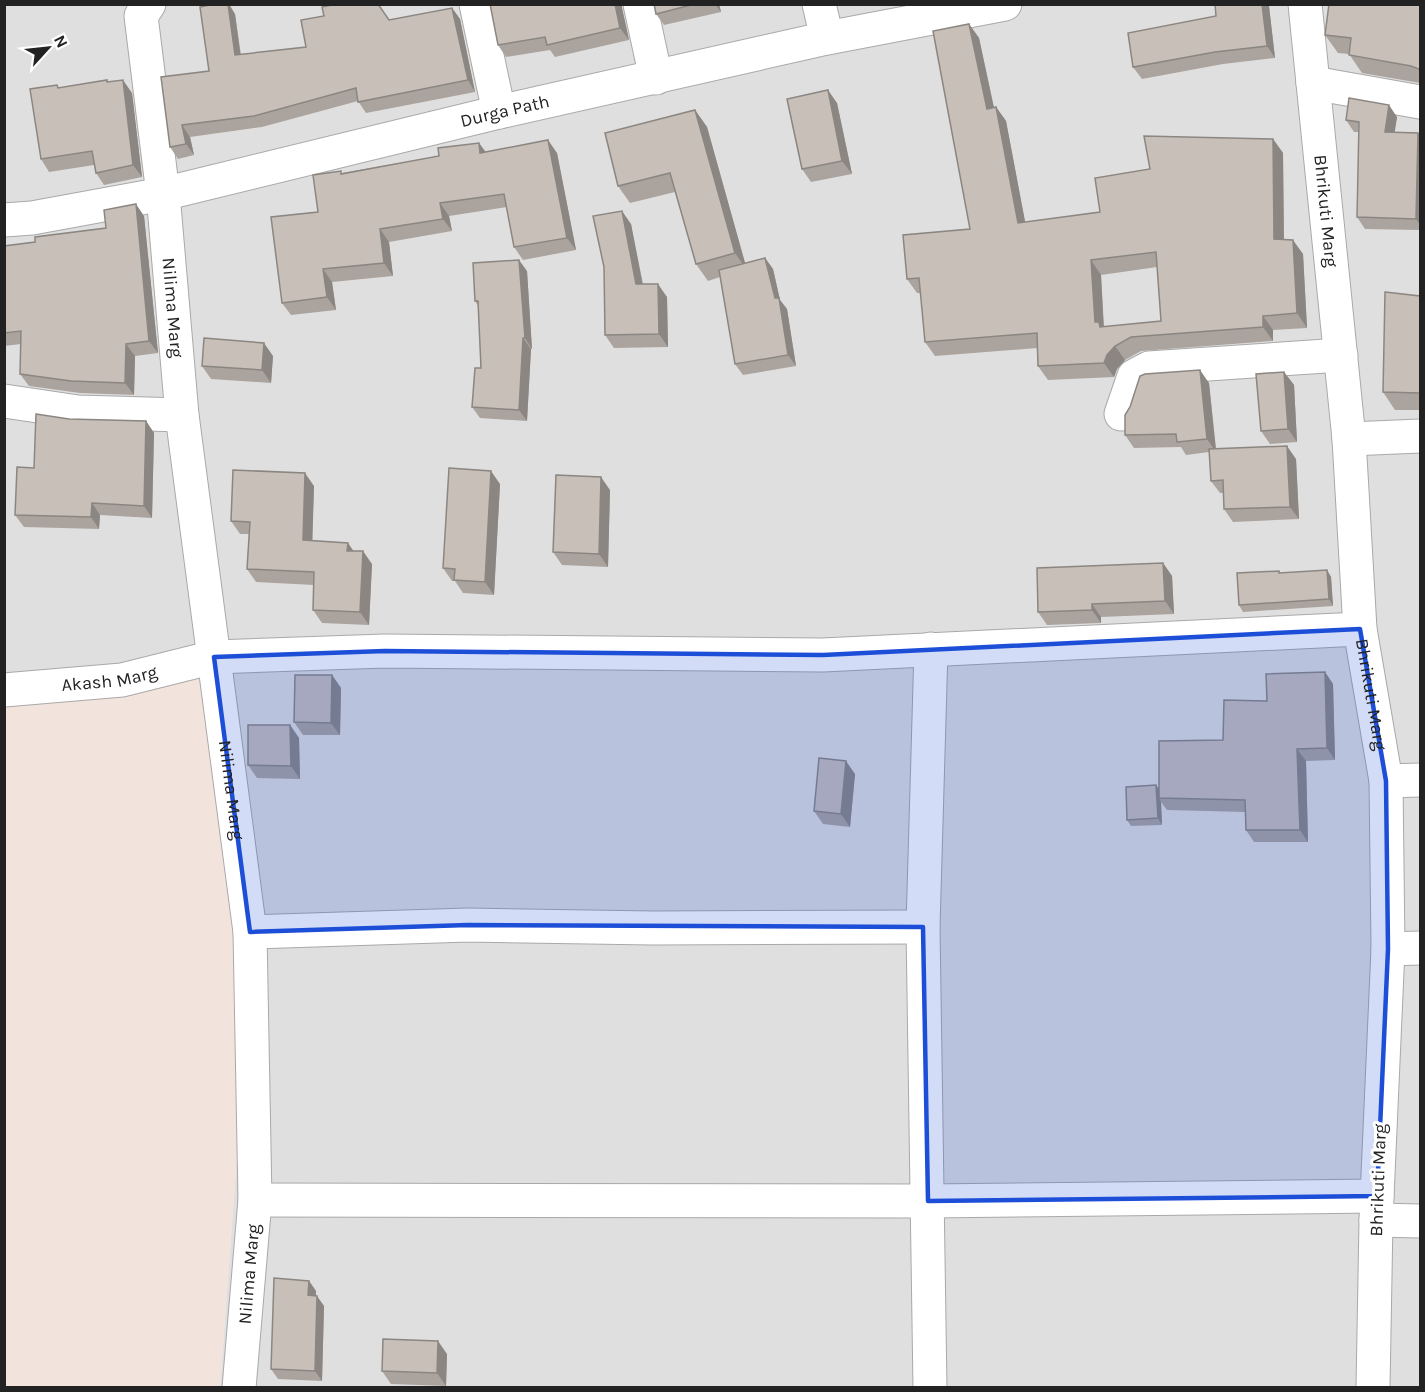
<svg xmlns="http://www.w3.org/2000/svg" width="1425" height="1392" viewBox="0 0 1425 1392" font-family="Karla,sans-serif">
	<rect width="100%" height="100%" fill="#f2efe9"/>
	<path fill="#e0dfdf" d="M5,5H1420V1387H220L244,1061L5,690Z"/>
	<path fill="#f3e3dd" d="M214,657L244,1061L220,1387L5,1388V690Z"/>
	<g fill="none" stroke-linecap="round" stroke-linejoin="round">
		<defs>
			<g id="minor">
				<path id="s1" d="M149,4L141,16L163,194L182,415L250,932L255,1200L239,1388"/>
				<path d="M476,4L499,112"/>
				<path d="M640,4L656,78"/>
				<path d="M819,4L827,38"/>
				<path id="s2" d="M1305,4L1349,439L1360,629L1386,781L1388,949L1376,1220L1373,1388"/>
				<path d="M1313,83L1420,102"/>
				<path id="s3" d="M4,220L32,218L163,194L499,112L827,38L1005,4"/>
				<path d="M4,401L78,412L182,415"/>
				<path d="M1121,414L1134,376L1149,368L1341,355"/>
				<path d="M1349,439L1420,436"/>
				<path id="s4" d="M4,690L122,680L214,657L385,651L823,655L1360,629"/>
				<path d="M1386,781L1420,780"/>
				<path d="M250,932L468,925L653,928L923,927"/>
				<path d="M1388,949L1420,948"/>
				<path d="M255,1200L928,1201L1377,1196"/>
				<path d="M1376,1220L1420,1221"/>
				<path d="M930,1388L923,927L931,649"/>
			</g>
		</defs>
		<use href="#minor" stroke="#a9a9a9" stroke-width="35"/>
		<use href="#minor" stroke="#fff" stroke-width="33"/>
	</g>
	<path fill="#aba49e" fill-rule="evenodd" d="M654,4H719L721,12L664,25L656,14Z
		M1420,4V83L1362,73L1349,54L1338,53L1325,35Z
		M1269,6L1275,58L1223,64L1142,79L1133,67Z
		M452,8L460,19L475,92L366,113L358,101L262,127L190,137L194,155L178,159L170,147L209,71L235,14L241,55L306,47L389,20Z
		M622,8L629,40L555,57L550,50L506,57L498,45Z
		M969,24L979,38L994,107H996L1006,121L1025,222L1100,212L1150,169L1273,139L1283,153L1284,239L1303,254L1307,328L1273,330V341L1141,351L1125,360L1117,369L1114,377L1048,380L1038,366L1037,348L935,356L925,342L921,293H917L907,279L970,229ZM1157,267L1161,321L1104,327L1101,275Z
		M107,80L109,82L132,93L142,177L104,185L96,173L94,165L49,172L41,159L57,85L59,88Z
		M837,103L852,174L811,182L802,169Z
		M695,110L707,127L745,263L765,258L773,269L780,300L787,309L796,366L743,375L735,364L720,277L708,281L696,264L675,192L630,203L618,186Z
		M1397,117L1394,132L1418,133L1420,136V230L1365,229L1357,217L1359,132H1354L1346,120Z
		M479,143L485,152L557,153L576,250L523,260L514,247L507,207L449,216L452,231L389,242L393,276L332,282L336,310L291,315L282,303L318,212L342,173L439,156Z
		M144,216L158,353L135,356L134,395L80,393L29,386L20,374L21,344L4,346V246L35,242L106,228Z
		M631,224L643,284L667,297L668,347L614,348L605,335Z
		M527,271L532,349H531L527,421L480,418L472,407L481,368L479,307L475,301Z
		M1420,296V410H1395L1383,392Z
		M273,356L271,383L211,379L202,366Z
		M1284,372L1294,385L1297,442L1270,444L1261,431Z
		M1209,383L1216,448L1296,459L1299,519L1233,522L1224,509V493H1220L1211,481L1209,452L1186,455L1181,447L1134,448L1125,435Z
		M69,419L146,421L154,433L152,518L100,515L99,529L24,527L15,515L34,468Z
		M500,484L494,595L463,593L455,581H452L443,568Z
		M314,486L312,541L353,551L372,564L369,625L322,623L313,610L314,585L256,582L247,569L249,534H240L231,521Z
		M610,490L608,567L562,565L553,552Z
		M1163,563L1172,576L1174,614L1101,617V623L1047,625L1038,612Z
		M1327,570L1331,577L1333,606L1243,612L1239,605L1279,571L1281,573Z
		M1325,672L1333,684L1335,760L1306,761L1308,842H1254L1246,830L1245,812L1167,810L1161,802L1162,825L1131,826L1127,820L1159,788L1223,740L1267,701Z
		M332,675L341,688L340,735H303L294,722Z
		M290,725L299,738L300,779L257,778L248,765Z
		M855,774L850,827L823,824L814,811Z
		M309,1281L316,1291V1296L324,1306L322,1381L278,1379L271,1369Z
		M447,1354L446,1386L391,1384L382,1371Z"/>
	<path fill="#8b8681" d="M228,4H229L235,14L242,67L235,55Z
		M615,4H622V8L629,40L620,28Z
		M715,4H719L721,12Z
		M1262,4H1268L1269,6L1275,58L1267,46Z
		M452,8L460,19L475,92L468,80Z
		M969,24L979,38L997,123L987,109Z
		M123,80L132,93L142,177L133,165Z
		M828,90L837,103L852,174L842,161Z
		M1389,105L1397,117L1393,144L1385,132Z
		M996,107L1006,121L1028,237L1018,223Z
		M695,110L707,127L747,270L735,253Z
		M182,125L190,137L194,155L186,144Z
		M1418,133L1420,136V225L1416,219Z
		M1273,139L1283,153L1284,253L1274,239Z
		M548,140L557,153L576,250L567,238Z
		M479,143L488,155L480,153Z
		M440,203L449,216L452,231L443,219Z
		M136,204L144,216L158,353L149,341Z
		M622,211L631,224L645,297L636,284Z
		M380,229L389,242L393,276L384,263Z
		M1293,240L1303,254L1307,328L1297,313Z
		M765,258L773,269L780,300L787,309L796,366L788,355Z
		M519,260L527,271L532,349L525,338Z
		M1091,260L1101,275L1104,334L1095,322Z
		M323,269L332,282L336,310L327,297Z
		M658,284L667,297L668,347L659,334Z
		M1263,316L1273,330V341L1263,327Z
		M523,338L531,349L527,421L519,410Z
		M264,343L273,356L271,383L262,370Z
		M126,344L135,356L134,395L125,383Z
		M1115,346L1125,360L1117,369L1114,377L1104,363L1107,355Z
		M1200,370L1209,383L1216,452L1207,439Z
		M1284,372L1294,385L1297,442L1288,429Z
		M146,421L154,433L152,518L144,506Z
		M1287,446L1296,459L1299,519L1290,507Z
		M491,471L500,484L494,595L485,582Z
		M305,473L314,486L312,553L303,540Z
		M601,477L610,490L608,567L599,554Z
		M92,503L100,515L99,529L91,517Z
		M348,543L357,556L347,551Z
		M363,551L372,564L369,625L360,612Z
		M1163,563L1172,576L1174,614L1165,601Z
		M1327,570L1331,577L1333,606L1329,599Z
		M1092,604L1101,617V623L1092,610Z
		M1325,672L1333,684L1335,760L1327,748Z
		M332,675L341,688L340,735L331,723Z
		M290,725L299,738L300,779L291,766Z
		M1297,749L1306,761L1308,842L1300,830Z
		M846,761L855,774L850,827L841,814Z
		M1156,785L1161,791L1159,798L1161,802L1162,825L1158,818Z
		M309,1281L316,1291L315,1305L308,1295Z
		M317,1296L324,1306L322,1381L315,1371Z
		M438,1341L447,1354L446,1386L437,1373Z"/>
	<path fill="#c7bfb8" stroke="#8b8681" stroke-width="1.5" fill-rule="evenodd" d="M214,4H228L235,55L306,47L301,20L324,16L322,7L336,4H378L389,20L452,8L468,80L358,102L356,88L254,116L182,125L186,144L170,147L161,77L209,71L200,7Z
		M490,4H615L620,28L547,45L545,37L498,45Z
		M654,4H695L656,14Z
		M1215,4H1262L1267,46L1215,52L1133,67L1128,33L1216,16Z
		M1329,4H1420V71L1419,69L1411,66L1349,55L1351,38L1325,35Z
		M969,24L987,109L996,107L1018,223L1100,212L1095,178L1150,169L1144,136L1273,139L1274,239L1293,240L1297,313L1263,316V327L1131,337L1115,346L1107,355L1104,363L1038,366L1037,333L925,342L919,278L907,279L903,235L970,229L933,31ZM1156,252L1161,321L1100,327L1099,322H1095L1091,260Z
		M107,80V82L123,80L133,165L96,173L92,151L41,159L30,89L57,85L58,88Z
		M828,90L842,161L802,169L787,99Z
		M1349,98L1389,105L1385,132L1418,133L1416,219L1357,217L1359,122L1346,120Z
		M695,110L735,253L696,264L670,173L618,186L605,133Z
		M548,140L567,238L514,247L504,194L440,203L443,219L380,229L384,263L323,269L327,297L282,303L271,217L318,212L313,175L341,171V174L439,156L438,148L479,143L480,153Z
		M136,204L149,341L126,344L125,383L71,381L20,374L21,331L4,333V246L35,242V237L106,228L104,210Z
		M622,211L636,284H658L659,334L605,335L604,267L593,216Z
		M765,258L775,298H779L788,355L735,364L719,270Z
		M519,260L525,338H523L519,410L472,407L475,368H481L478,301H475L473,263Z
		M1385,292L1420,296V393L1383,392Z
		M204,338L264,343L262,370L202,366Z
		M1200,370L1207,439L1177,442L1176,434L1125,435V415L1130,407L1140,376L1145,374Z
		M1284,372L1288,429L1261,431L1256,374Z
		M36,414L69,419L146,421L144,506L92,503L91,517L15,515L17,467L34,468Z
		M1287,446L1290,507L1224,509L1223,480L1211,481L1209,449Z
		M449,468L491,471L485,582L454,580L455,569L443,568Z
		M233,470L305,473L303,540L348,543L347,551H363L360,612L313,610L314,572L247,569L250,522L231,521Z
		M556,475L601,477L599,554L553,552Z
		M1163,563L1165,601L1092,604V610L1038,612L1037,568Z
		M1327,570L1329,599L1239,605L1237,573L1279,571V573Z
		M1325,672L1327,748L1297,749L1300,830H1246L1245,800L1159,798V741L1223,740L1224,700L1267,701L1266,674Z
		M295,675H332L331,723L294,722Z
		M248,725H290L291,766L248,765Z
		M819,758L846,761L841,814L814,811Z
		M1156,785L1158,818L1127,820L1126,787Z
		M274,1278L309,1281L308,1295L317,1296L315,1371L271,1369Z
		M383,1339L438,1341L437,1373L382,1371Z"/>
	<path fill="#1d4ed8" fill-opacity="0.2" stroke="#1d4ed8" stroke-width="4.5" stroke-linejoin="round" d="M1360,629L1386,781L1388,949L1377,1196L928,1201L923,927L468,925L250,932L214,657L385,651L823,655Z"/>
	<g text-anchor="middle" stroke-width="6" stroke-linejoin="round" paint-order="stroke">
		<g font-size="18" fill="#222" stroke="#fff">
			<text dy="6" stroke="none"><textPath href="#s3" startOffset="513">Durga Path</textPath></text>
			<text dy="6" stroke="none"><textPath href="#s2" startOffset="208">Bhrikuti Marg</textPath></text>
			<text dy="6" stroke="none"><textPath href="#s1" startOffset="308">Nilima Marg</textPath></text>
			<text dy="6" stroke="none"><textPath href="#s4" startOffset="106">Akash Marg</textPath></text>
			<text dy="6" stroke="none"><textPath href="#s2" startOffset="694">Bhrikuti Marg</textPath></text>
			<text dy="6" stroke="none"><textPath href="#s1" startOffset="794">Nilima Marg</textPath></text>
			<text transform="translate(1378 1180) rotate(-88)" y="6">Bhrikuti Marg</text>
			<text transform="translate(249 1274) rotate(-85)" y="6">Nilima Marg</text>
		</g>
	</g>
	<rect width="1425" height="1392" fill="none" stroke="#222222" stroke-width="12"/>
	<g transform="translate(48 48) rotate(63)" stroke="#ffffff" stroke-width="4.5" paint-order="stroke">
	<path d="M0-4.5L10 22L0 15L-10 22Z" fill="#222222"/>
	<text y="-9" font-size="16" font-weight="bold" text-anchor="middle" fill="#222222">N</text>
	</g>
</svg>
